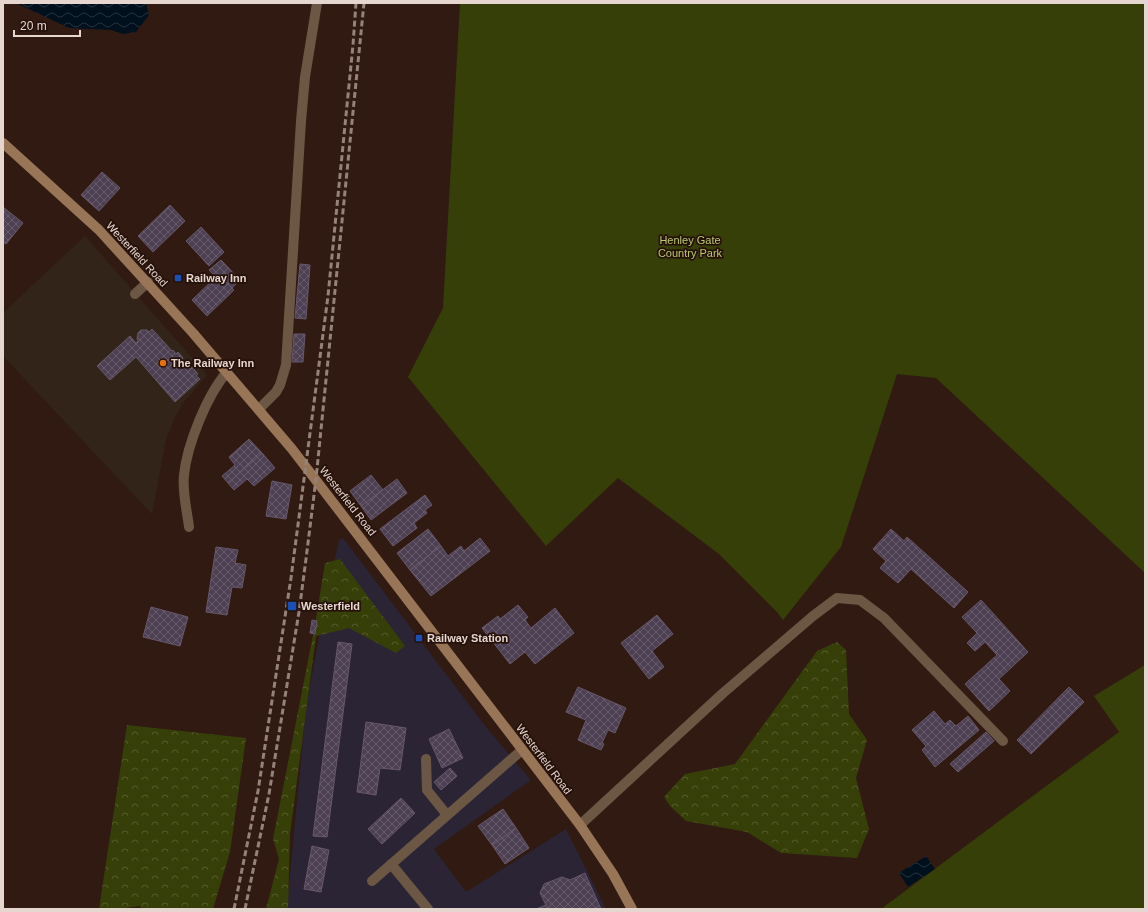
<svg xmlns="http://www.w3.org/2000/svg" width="1148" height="912" viewBox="0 0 1148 912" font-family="Arial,sans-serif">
	<defs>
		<pattern id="forest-crowns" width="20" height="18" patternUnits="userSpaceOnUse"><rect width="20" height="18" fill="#373f09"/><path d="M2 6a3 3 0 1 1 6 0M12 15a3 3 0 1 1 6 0" fill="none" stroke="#545a2c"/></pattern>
		<pattern id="water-waves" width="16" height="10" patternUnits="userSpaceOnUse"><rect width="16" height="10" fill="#01101d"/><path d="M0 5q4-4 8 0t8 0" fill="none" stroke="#26323d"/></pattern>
		<pattern id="building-cross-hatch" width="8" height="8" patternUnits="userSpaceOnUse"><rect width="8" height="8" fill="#4e4053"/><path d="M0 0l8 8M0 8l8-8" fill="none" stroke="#685b6b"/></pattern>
	</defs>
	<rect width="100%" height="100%" fill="#301a12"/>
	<path fill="#322418" d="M85,236L207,375L183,403L175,417L166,439L152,514L3,356V313Z"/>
	<path fill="#2a2434" d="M343,538L486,727L531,780L434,849L466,892L566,829L606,909H285L289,885L306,708L326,599L339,540Z"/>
	<path fill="url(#forest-crowns)" d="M340,559L405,646L396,653L349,628L316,636L290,834L288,909H266L279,859L273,839L315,625L325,563Z
		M837,642L846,650L849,714L867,740L856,778L869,829L857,858L781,853L747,832L686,821L670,806L664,797L685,774L735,764L817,651Z
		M127,725L246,738L230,852L213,909H141L140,906L119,909H99Z"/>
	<path fill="#373f09" d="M460,3H1145V573L936,378L897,374L841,547L783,620L777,612L719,554L618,478L546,546L408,377L443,308Z
		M1145,665V909H881L1119,732L1094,696Z"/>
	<path fill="url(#water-waves)" d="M16,3H146L149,15L136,32L123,34L111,30L69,28Z
		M926,856L935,869L908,887L899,873Z"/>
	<path fill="url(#building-cross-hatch)" stroke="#67576c" d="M102,172L120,188L99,211L81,195Z
		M170,205L185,221L153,252L138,236Z
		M3,207L23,223L6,244L3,242Z
		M201,227L224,252L209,266L186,241Z
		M221,260L240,280L232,288L234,290L207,316L192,300L216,277L209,270Z
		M300,264L310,265L306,319L295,318Z
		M152,329L172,351L173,350L176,354L178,352L183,358L182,360L190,369L192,367L198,374L196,376L200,379L175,402L136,357L110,380L97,366L130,336L136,343L138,341L137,339L138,333L141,330H147L149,332Z
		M294,334H305L303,362H292Z
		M249,439L262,453L228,483L222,476L235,465L229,457Z
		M262,453L275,468L254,486L247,479L234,490L228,483Z
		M371,475L383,490L361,506L350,491Z
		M397,479L407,493L371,520L361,506Z
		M272,481L292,485L286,519L266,516Z
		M425,495L432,505L425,510L427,513L414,523L417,528L393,546L380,529Z
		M428,529L441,546L410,570L397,553Z
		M891,529L904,541L907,537L968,592L954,608L911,569L898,583L880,568L886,561L873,549Z
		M480,538L490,551L431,596L410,570L441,546L448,556L461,546L464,551Z
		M216,547L238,550L235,563L246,565L242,588L232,587L227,615L206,612Z
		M981,600L1028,652L999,679L1010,691L989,711L965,684L997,655L985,642L975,651L967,643L977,633L962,617Z
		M518,605L528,617L525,620L531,628L555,608L574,633L535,664L525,652L510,664L482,628L498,616L500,619Z
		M151,607L188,617L180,646L143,637Z
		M657,615L673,634L652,651L664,667L649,679L621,643Z
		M312,620L317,621L315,634L310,633Z
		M338,642L352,644L327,837L313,836Z
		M578,687L626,708L615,733L608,730L602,743L604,744L601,750L578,740L586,720L566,712Z
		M1069,687L1084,702L1031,754L1017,740Z
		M934,711L945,724L950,720L956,726L968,716L979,730L935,767L922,750L926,746L912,730Z
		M366,722L406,728L400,770L380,768L376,795L357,792Z
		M449,729L463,758L442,768L429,739Z
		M986,732L994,741L958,772L950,764Z
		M450,768L457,776L441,790L434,782Z
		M401,798L415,813L382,844L368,829Z
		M503,809L516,828L492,845L478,826Z
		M516,828L529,848L505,864L492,845Z
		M312,846L329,850L321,892L304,889Z
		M585,873L601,909H536L546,905L540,893L544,884L562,877L570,880Z"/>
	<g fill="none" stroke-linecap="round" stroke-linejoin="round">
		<path stroke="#6c5644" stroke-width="10" d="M135,294L148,282
			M259,409L276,392L280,385L286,365L301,121L305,77L317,3
			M189,527C187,510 182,492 184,475C187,445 207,395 227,372
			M426,759L427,790L447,815
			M580,825L722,694L813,616L837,598L860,600L884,618L1003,741
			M391,864L428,909
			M372,881L522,750"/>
		<path stroke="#987556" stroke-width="10" d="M3,143L99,230L193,333L292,449L580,825L613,874L632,909"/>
		<path stroke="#95827b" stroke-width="3" stroke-dasharray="6 3" stroke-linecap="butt" d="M234,909L258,791L291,578L328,296L353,45L356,3
			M245,909L269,794L299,612L306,559L316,479L364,3"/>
	</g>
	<g fill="#1a4fb4" stroke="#251109" stroke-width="1.5">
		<rect x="174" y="274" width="8" height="8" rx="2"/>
		<rect x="287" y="601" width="10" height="10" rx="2"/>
		<rect x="415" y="634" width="8" height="8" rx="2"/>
	</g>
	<circle fill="#e8710a" stroke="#251109" stroke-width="1.5" cx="163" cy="363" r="4"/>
	<g text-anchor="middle" stroke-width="3.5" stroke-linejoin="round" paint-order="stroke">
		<g font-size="11" fill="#b8ca6c" stroke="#251109">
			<text x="690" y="244">Henley Gate<tspan x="690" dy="13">Country Park</tspan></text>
		</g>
		<g font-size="11" fill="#e6d6d0" stroke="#251109">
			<text transform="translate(137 254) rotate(47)" y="4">Westerfield Road</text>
			<text transform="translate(348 501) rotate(52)" y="4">Westerfield Road</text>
			<text transform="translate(544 759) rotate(53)" y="4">Westerfield Road</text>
		</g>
		<g font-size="11" font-weight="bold" fill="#e6d6d0" stroke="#251109" text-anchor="start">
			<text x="186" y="282">Railway Inn</text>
			<text x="171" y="367">The Railway Inn</text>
			<text x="301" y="610">Westerfield</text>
			<text x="427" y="642">Railway Station</text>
		</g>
	</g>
	<rect width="1148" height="912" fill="none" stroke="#e6d6d0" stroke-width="8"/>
	<path d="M14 30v6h66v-6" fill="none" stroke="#e6d6d0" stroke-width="2"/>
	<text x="20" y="30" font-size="12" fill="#e6d6d0" stroke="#251109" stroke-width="3" paint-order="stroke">20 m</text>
</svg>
